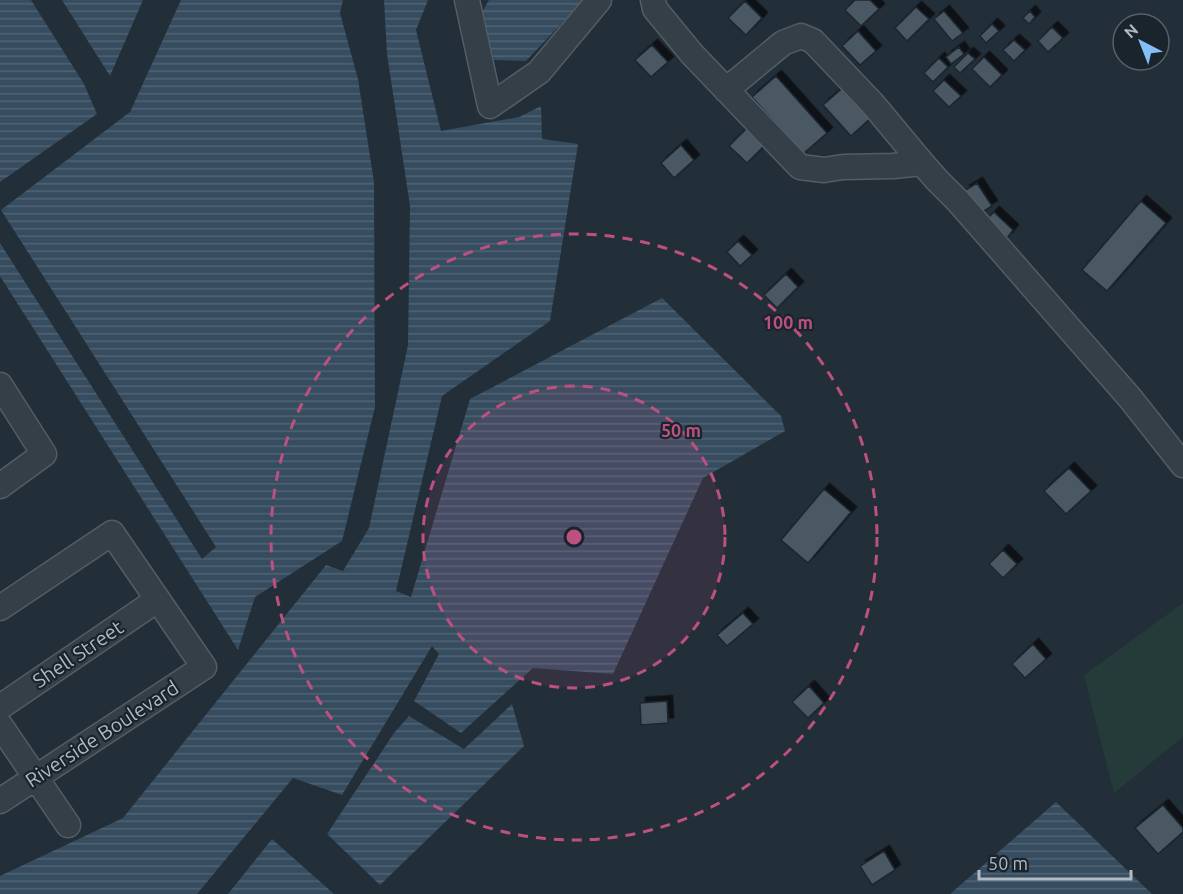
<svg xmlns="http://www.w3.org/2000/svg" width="1183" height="894" viewBox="0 0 1183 894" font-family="Ubuntu,sans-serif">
	<defs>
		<pattern id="water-rules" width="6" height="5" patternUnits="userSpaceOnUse" patternTransform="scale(1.5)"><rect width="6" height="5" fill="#364c5f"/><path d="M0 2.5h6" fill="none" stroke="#516474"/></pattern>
		<filter id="shadow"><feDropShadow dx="5.5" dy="-5.5" stdDeviation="0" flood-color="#0009"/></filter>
	</defs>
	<rect width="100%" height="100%" fill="#222e38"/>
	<path fill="#243b3a" d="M1183,603V737L1114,793L1084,675Z"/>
	<path fill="url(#water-rules)" d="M0,0H31L84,84L97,114L0,182Z
		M62,0H143L110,76Z
		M181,0H343L340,13L358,79L374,182L375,407L342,541L255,597L238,650L0,276V243L202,559L216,547L1,210L130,112Z
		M384,0H428L416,30L441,131L519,117L541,106L542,139L578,144L550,321L442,396L396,591L411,597L470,399L662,298L781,416L785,431L703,478L613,674L533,668L461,733L414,701L439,654L432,646L342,795L293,778L197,894H0V876L123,818L326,565L343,571L369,528L408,345L410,206L387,54Z
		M489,0H584L526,61L494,60L481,14Z
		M512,704L524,746L380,885L327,834L394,733L409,716L464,749Z
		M1056,802L1152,894H950Z
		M272,839L334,894H228Z"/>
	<path fill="#4a5864" stroke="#1c262f" stroke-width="1.5" filter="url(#shadow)" d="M855,0H870L879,9L861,26L845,10Z
		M745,1L762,18L746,35L728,18Z
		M916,7L929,19L907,41L895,28Z
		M944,11L963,33L952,41L934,19Z
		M1030,11L1035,17L1029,24L1023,18Z
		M992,24L999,31L986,43L980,36Z
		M1052,27L1063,38L1048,52L1038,41Z
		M858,31L876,51L860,65L842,46Z
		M1014,40L1025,50L1014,61L1003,50Z
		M652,45L668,62L651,77L635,60Z
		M959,47L964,54L951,64L946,57Z
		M968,53L975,59L960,73L954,67Z
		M984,57L1002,75L990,87L972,69Z
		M939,58L948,67L933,82L924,73Z
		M776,76L827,133L803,154L752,97Z
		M944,80L961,96L949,107L933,91Z
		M846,85L873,116L851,136L823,105Z
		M748,127L765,145L747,163L729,146Z
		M681,145L694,160L674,178L661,163Z
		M977,183L992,206L979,214L964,191Z
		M1141,201L1166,223L1107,291L1082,270Z
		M994,212L1013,230L1007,238L987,219Z
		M738,241L752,255L740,266L727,252Z
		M786,274L798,287L777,308L764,295Z
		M1069,468L1091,491L1066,514L1044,491Z
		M824,489L851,512L808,563L781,540Z
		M1003,550L1017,564L1003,578L989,564Z
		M743,613L753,624L727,646L717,635Z
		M1033,644L1046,659L1025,678L1012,664Z
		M809,686L824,703L808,718L792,702Z
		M667,701L668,723L641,725L640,703Z
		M1163,805L1183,828V832L1158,854L1135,828Z
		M884,851L895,870L872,885L860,866Z"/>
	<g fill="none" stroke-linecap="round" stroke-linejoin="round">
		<defs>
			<path id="minor" d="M467,0L490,106L539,72L599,0
				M653,0L655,9L692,54L800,167L824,170L843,167L893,166L922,163L937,180L958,201L1130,398L1183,465
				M726,90L783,43L801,36L813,41L872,103L922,163
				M0,385L44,454L0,486
				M0,608L112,533L204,667L0,801
				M0,707L157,600
				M0,725L68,825"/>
		</defs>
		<use href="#minor" stroke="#535d66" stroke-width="27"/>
		<use href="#minor" stroke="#353f48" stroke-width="24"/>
	</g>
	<circle cx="574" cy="537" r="151" fill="#bc5180" fill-opacity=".12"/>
	<g fill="none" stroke="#bc5180" stroke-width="3" stroke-dasharray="10 8">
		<circle cx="574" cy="537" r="151"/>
		<circle cx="574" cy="537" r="303"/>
	</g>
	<g text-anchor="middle" stroke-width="4.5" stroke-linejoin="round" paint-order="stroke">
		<g font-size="20" fill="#b0bac5" stroke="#1a242d">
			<text transform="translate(78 654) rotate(-34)" y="7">Shell Street</text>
			<text transform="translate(102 734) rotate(-33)" y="7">Riverside Boulevard</text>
		</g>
	</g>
	<circle cx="574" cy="537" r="9" fill="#bc5180" stroke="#1a242d" stroke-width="3"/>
	<g font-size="18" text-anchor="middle" font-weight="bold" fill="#bc5180" stroke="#1a242d" stroke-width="4.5" stroke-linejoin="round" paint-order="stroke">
		<text x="788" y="329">100 m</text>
		<text x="681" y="437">50 m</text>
	</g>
	<g transform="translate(1141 42) rotate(318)"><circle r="28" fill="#1a242d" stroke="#56606a" stroke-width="1.5"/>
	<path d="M0-4.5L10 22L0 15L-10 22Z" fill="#85bef4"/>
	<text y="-9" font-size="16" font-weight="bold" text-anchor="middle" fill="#b0bac5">N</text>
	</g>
	<path d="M979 870v9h152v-9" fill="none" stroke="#b0bac5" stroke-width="3"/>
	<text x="988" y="870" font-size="18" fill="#b0bac5" stroke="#1a242d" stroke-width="4.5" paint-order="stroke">50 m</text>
</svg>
